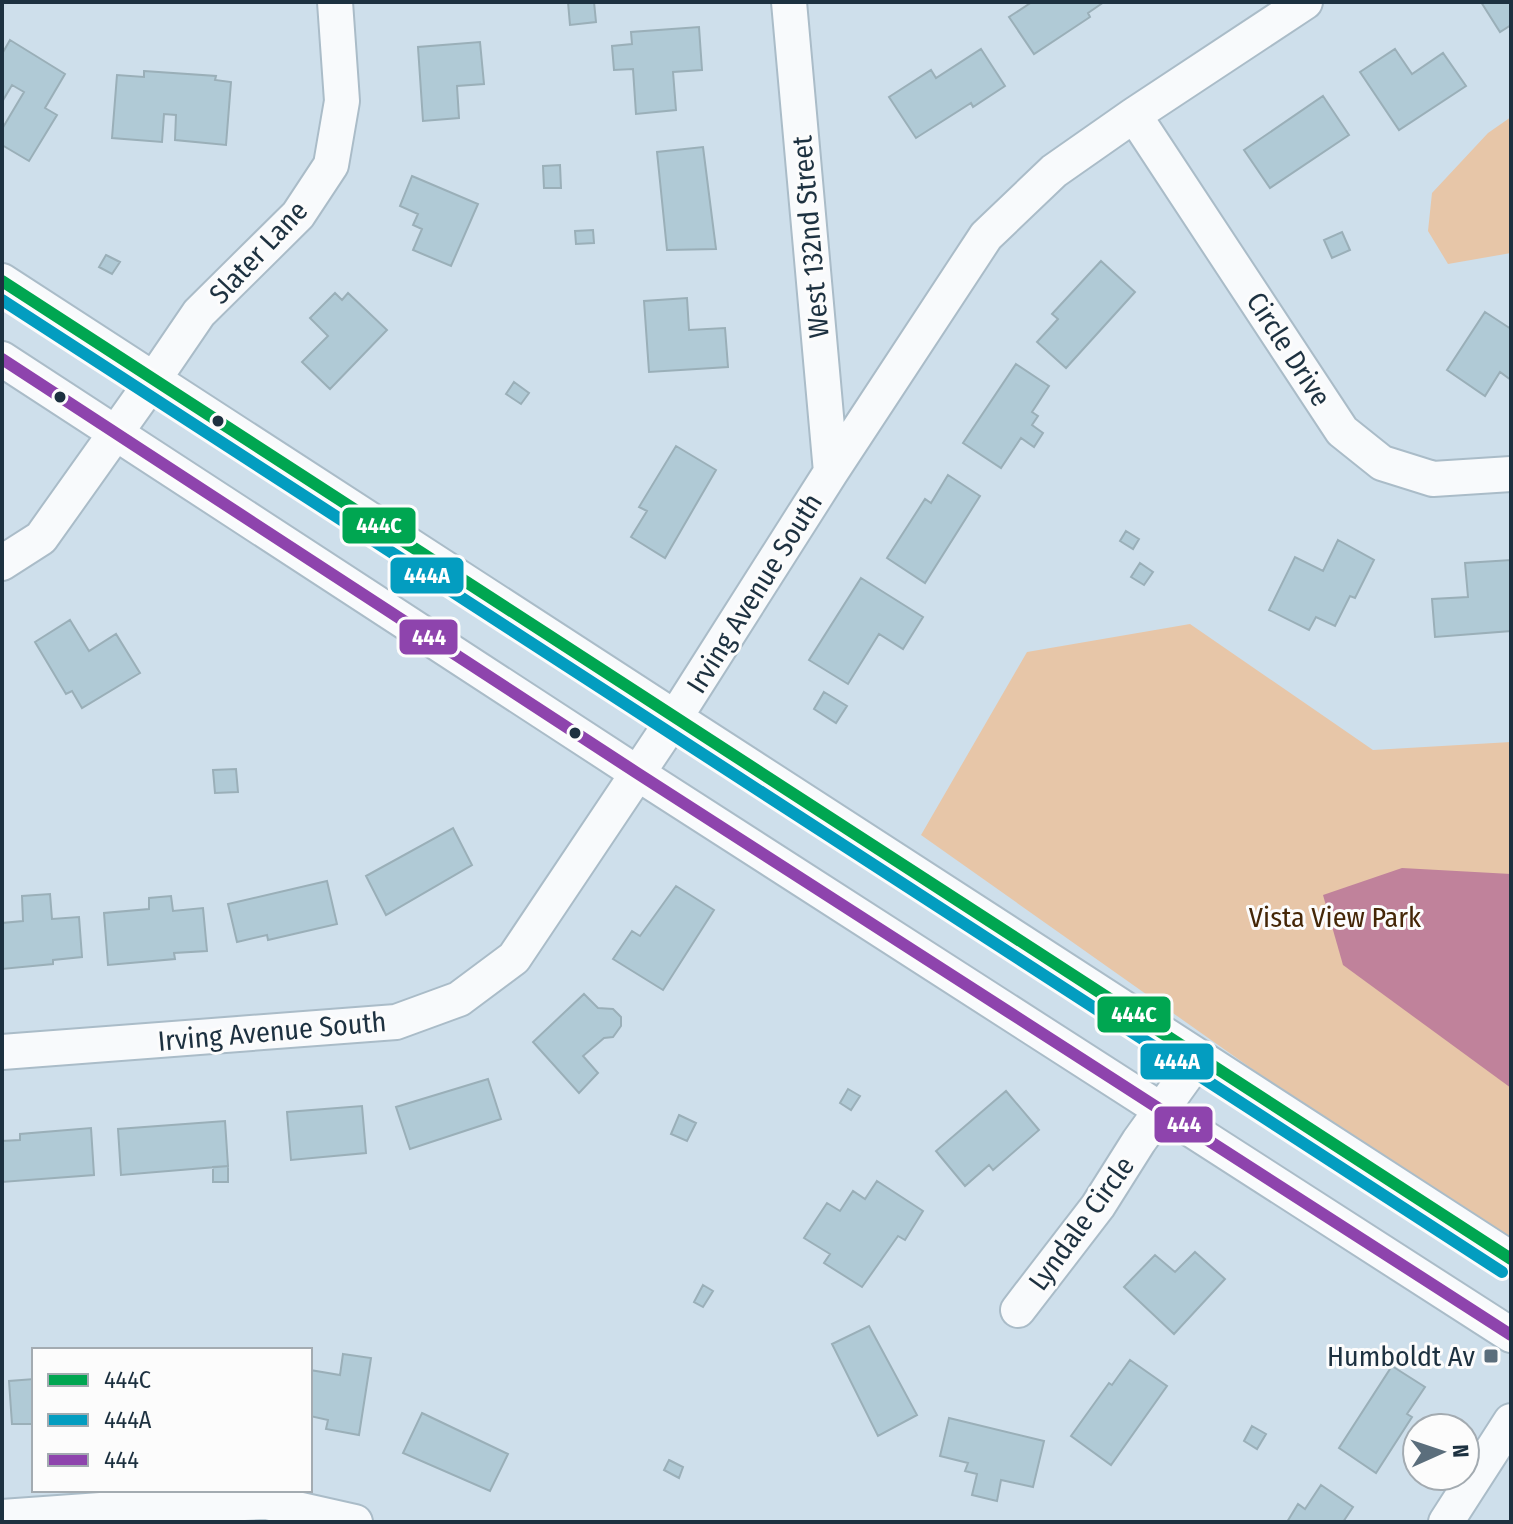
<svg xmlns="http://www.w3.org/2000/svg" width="1513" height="1524" viewBox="0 0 1513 1524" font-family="'Fira Sans Condensed',sans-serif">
	<rect width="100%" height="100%" fill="#cedfeb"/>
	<path fill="#e7c6a8" d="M1511,117V253L1448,264L1428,231L1432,193L1488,133Z
		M1190,624L1373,750L1511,742V1252L921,835L1027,652Z"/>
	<path fill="#c0829b" d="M1402,868L1511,874V1088L1343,965L1323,895Z"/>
	<path fill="#b0cad6" stroke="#9aafb8" stroke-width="2" d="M568,2H594L596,22L570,25Z
		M1032,2H1104L1088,13L1090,17L1034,54L1009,17Z
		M1481,2H1511V25L1500,32Z
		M699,27L702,70L673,72L676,110L636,114L633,69L614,70L612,46L632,44L631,32Z
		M10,40L65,74L45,108L57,115L29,161L2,145V129L24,92L12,85L2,102V54Z
		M480,42L484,84L457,86L459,118L423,121L418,47Z
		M981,49L1005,86L973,107L971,103L916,138L889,97L931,70L936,78Z
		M1395,49L1412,74L1443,53L1466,86L1399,130L1360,72Z
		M144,71L216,76L215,80L231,82L226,145L175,140L176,115L164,114L162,142L112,138L117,75L144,77Z
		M1323,96L1349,135L1270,188L1244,150Z
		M703,147L716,249L667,250L657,152Z
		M560,165L561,188H544L543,166Z
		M412,176L478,204L451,266L413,250L422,229L413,225L418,214L400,206Z
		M593,230L594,243L576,244L575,231Z
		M1342,232L1350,250L1332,258L1324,240Z
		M106,255L120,262L112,274L99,267Z
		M1101,261L1135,292L1066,368L1037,342L1058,319L1052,314Z
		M335,293L342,300L348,293L387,330L330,389L302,362L328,336L310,318Z
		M687,298L689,330L725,328L728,367L649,372L644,301Z
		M1485,312L1511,329V380L1500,372L1485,396L1447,370Z
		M1016,364L1049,386L1032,412L1038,416L1032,425L1043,433L1034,447L1021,438L1001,468L963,443Z
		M514,382L529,393L521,404L506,394Z
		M676,446L716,470L665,558L631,537L647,511L639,507Z
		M948,475L980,496L925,583L887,558L925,499L931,503Z
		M1126,531L1139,539L1133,549L1120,541Z
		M1338,540L1374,560L1355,598L1350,596L1335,626L1316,617L1309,630L1269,610L1295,557L1323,571Z
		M1511,560V631L1435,637L1432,599L1468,597L1465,563Z
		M1140,563L1153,572L1144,585L1131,577Z
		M861,578L923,617L903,649L879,634L848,684L809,660Z
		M70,620L89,651L116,634L140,673L82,708L72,691L66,694L35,642Z
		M824,692L847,706L836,723L814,709Z
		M236,769L238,792L215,793L213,770Z
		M453,828L472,865L386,915L366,876Z
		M327,881L337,924L268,940L267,935L237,942L228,904Z
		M676,886L714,910L663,990L613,959L632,931L640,936Z
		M50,894L52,919L79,917L82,957L53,960V964L2,969V923L23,921L22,896Z
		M171,896L173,911L203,908L207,951L174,953L175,959L108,965L104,913L149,909V898Z
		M584,994L598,1008L613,1009L621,1017V1026L613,1037L604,1038L583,1056L598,1073L579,1093L533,1042Z
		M488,1079L501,1119L410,1149L396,1107Z
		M848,1089L860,1096L851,1110L840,1103Z
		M1006,1091L1039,1130L993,1170L989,1165L965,1186L936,1151Z
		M362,1106L366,1153L291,1160L287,1112Z
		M679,1115L696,1123L687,1141L671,1134Z
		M225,1121L228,1166L121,1175L118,1129Z
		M91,1128L94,1175L2,1182V1141L20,1140V1134Z
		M228,1166V1182H213V1167Z
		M877,1181L923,1211L905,1240L898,1236L862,1287L824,1263L830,1254L804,1238L827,1203L840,1211L853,1191L865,1199Z
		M1195,1252L1225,1279L1174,1334L1124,1287L1155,1255L1175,1272Z
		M703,1285L713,1291L703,1307L694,1302Z
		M869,1326L917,1415L878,1436L832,1344Z
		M343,1354L371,1358L359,1435L326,1429L328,1420L310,1416V1370L340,1375Z
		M1130,1360L1167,1386L1111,1465L1071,1436L1109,1383L1112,1385Z
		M1392,1366L1425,1387L1407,1414L1412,1417L1376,1473L1339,1448Z
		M34,1379V1424H12L9,1381Z
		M422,1413L508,1454L490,1491L403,1453Z
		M949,1418L1044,1441L1033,1487L1001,1480L997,1501L972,1495L977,1474L965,1471L968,1463L940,1456Z
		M1252,1426L1266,1434L1257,1449L1244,1441Z
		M669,1460L683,1467L679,1478L664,1470Z
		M1321,1485L1353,1507L1343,1522H1287L1298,1504L1305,1509Z"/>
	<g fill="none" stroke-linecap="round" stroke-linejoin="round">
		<defs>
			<path id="minor" d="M789,2L831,472
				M1134,115L1342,431L1382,463L1433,479L1511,474
				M2,281C506,606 1006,935 1511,1259
				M2,359L637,773L1511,1335
				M2,563L41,538L154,379L199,313L298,215L331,165L342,101L335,2
				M2,1052L396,1022L459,999L514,958L676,716L831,472L986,236L1054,171L1134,115L1305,2
				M1018,1310L1098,1206L1139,1141L1198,1059
				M2,1517L129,1508L266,1502L355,1522
				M1446,1522L1511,1421"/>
		</defs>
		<use href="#minor" stroke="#aabcc8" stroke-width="38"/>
		<use href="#minor" stroke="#f8fafc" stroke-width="34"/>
		<defs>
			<path id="bus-1" d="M2,281L1511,1259"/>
			<path id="bus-2" d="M2,300L1502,1272"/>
			<path id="bus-3" d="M2,359L637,773L1511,1335"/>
		</defs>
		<use href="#bus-1" stroke="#fcfcfc" stroke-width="18"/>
		<use href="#bus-2" stroke="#fcfcfc" stroke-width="18"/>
		<use href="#bus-3" stroke="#fcfcfc" stroke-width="18"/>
		<use href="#bus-1" stroke="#00a651" stroke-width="12"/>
		<use href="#bus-2" stroke="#039dc0" stroke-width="12"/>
		<use href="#bus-3" stroke="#8e44ad" stroke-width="12"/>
	</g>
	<g fill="#1d3140" stroke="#fcfcfc" stroke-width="3">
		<circle cx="60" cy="397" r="7"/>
		<circle cx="218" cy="421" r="7"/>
		<circle cx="575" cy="733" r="7"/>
	</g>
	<rect fill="#5b6e7c" stroke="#fcfcfc" stroke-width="3" x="1483" y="1348" width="16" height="16" rx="4"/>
	<g text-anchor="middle" stroke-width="6" stroke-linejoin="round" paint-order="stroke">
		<g font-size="28" fill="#1d3140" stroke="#fcfcfc">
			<text transform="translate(810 237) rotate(-95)" y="10">West 132nd Street</text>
			<text transform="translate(258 252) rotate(-47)" y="10">Slater Lane</text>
			<text transform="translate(1289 349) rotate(57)" y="10">Circle Drive</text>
			<text transform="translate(754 593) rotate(-58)" y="10">Irving Avenue South</text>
			<text transform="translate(272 1031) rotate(-5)" y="10">Irving Avenue South</text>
			<text transform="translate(1081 1223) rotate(-54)" y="10">Lyndale Circle</text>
		</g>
		<g font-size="28" fill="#452707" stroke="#fcfcfc">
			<text x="1335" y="927">Vista View Park</text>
		</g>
		<g font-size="28" fill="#1d3140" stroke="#fcfcfc" text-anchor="end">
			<text x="1475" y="1366">Humboldt Av</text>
		</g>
	</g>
	<g stroke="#fcfcfc" stroke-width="3">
		<rect x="341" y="506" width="76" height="39" rx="8" fill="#00a651"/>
		<rect x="389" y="556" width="76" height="39" rx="8" fill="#039dc0"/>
		<rect x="398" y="618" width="61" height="38" rx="8" fill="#8e44ad"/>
		<rect x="1096" y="995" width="76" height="39" rx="8" fill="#00a651"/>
		<rect x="1139" y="1042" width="76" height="39" rx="8" fill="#039dc0"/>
		<rect x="1153" y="1105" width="61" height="39" rx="8" fill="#8e44ad"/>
	</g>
	<g font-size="22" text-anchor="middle" font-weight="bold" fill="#fff">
		<text x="379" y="533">444C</text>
		<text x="427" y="583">444A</text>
		<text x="429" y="645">444</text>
		<text x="1134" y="1022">444C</text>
		<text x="1177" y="1069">444A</text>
		<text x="1184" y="1132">444</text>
	</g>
	<rect width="1513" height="1524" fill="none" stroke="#1d3140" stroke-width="8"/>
	<rect x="32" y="1348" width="280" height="144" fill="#fcfcfc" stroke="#a3abb1" stroke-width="2"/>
	<rect x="48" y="1374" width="40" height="12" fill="#00a651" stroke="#a3abb1" stroke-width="2"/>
	<text x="104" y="1388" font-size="24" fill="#1d3140">444C</text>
	<rect x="48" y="1414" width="40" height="12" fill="#039dc0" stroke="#a3abb1" stroke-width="2"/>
	<text x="104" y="1428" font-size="24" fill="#1d3140">444A</text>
	<rect x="48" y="1454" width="40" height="12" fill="#8e44ad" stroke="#a3abb1" stroke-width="2"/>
	<text x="104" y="1468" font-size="24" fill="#1d3140">444</text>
	<g transform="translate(1441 1452) rotate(87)"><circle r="38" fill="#fcfcfc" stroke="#a3abb1" stroke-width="2"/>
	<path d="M0-6L14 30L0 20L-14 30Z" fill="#5b6e7c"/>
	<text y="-12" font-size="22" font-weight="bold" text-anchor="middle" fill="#1d3140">N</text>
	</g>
</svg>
